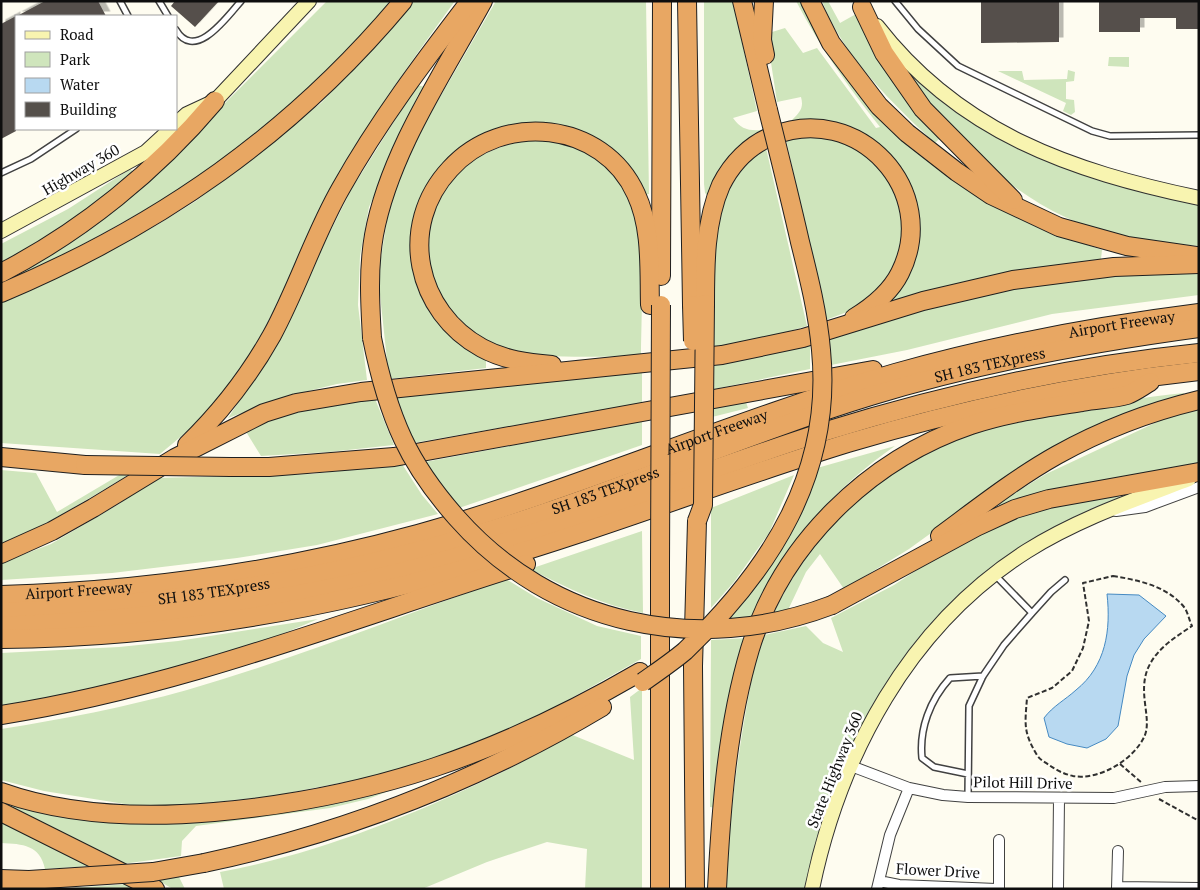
<svg xmlns="http://www.w3.org/2000/svg" width="1200" height="890" viewBox="0 0 1200 890" font-family="'PT Serif',serif">
	<defs>
		<filter id="shadow"><feDropShadow dx="4.5" dy="-4.5" stdDeviation="0" flood-color="#0004"/></filter>
	</defs>
	<rect width="100%" height="100%" fill="#fefcf0"/>
	<path fill="#cfe5bc" d="M327,1H390C335,71 260,139 184,186C131,220 74,249 18,278L14,274L218,110Z
		M413,1H455C410,63 364,126 328,194C292,264 267,342 216,403C200,422 179,438 160,454L1,443V303L43,285L157,225L196,201L321,103L399,20Z
		M496,1H646L649,194L644,195L589,138L486,135L471,141L448,160L415,274L486,356V368L389,379L378,276L388,214L408,152Z
		M704,1H733L757,111L733,118C741,129 748,131 762,130L763,134L708,196L705,193L704,184Z
		M796,1H805L896,130L1044,230L1102,250L1101,259L1013,272L881,307L909,268L895,163L794,124L792,120C800,112 804,108 801,97L777,102L770,56L771,25L772,32L785,28L803,53L817,48L876,128L880,127C848,87 820,47 796,1Z
		M822,1H828L840,23L856,14L941,137L935,143C893,104 843,56 822,1Z
		M1129,57V67L1108,66L1109,57Z
		M1068,70L1075,72L1074,81L1066,82V99L1074,100L1075,112L1071,115L1063,111L1066,103L998,71H1022L1024,80L1067,79Z
		M914,79L957,113L1009,143L1152,195L1199,205V246C1154,242 1106,237 1065,217C1023,197 985,166 952,133C937,118 925,99 912,82Z
		M417,85L425,87L418,95L369,207L360,256L358,305L367,380L337,384L296,394L228,418L264,364L351,190Z
		M824,135L855,147L883,170L901,205L902,247L888,280L860,307L826,320L786,139Z
		M525,139C535,140 548,139 559,142C579,147 603,160 617,177C649,217 641,307 641,356C600,356 519,362 484,341C466,330 449,314 438,297C431,285 426,243 429,230C432,211 445,187 458,173C475,154 501,147 525,139Z
		M766,148L807,326L779,334L712,349C713,279 701,192 766,148Z
		M130,169L134,172L102,201L1,267V244L68,209Z
		M1199,269V295L1052,314L907,350L831,365L829,338L901,314L1066,276Z
		M810,343V369L710,390L711,363Z
		M642,370V403L413,443L393,393Z
		M1184,393L1183,396L1028,463L909,549L844,589L820,554L806,572L788,610L774,613C811,533 874,475 953,440C985,425 1022,420 1056,414C1098,406 1141,397 1184,393Z
		M373,394L394,445L329,452L261,456L245,430L262,418Z
		M746,402L748,408L712,417V409Z
		M1199,407V467L1002,509L998,503L1046,474L1174,414Z
		M642,421V445L459,508L425,462Z
		M895,446C834,488 782,546 758,617L727,620C771,573 796,528 817,468Z
		M402,464L422,495L438,514L317,545L237,558L112,573L1,580V563L51,544L119,504L156,478L312,474Z
		M1,470L36,473L57,512L121,474L128,475C87,499 46,527 1,543Z
		M794,475L769,533L734,582L711,608V508Z
		M1118,494L1119,499C1084,514 1050,528 1018,550C999,564 982,583 965,599C948,614 929,628 915,645C855,715 828,802 806,889H726C729,803 743,720 760,636L806,626L823,643L843,652L831,618L894,585L943,553L1015,518L1054,506Z
		M642,531L643,613C602,605 567,588 530,569Z
		M506,579L537,598L597,626L641,636V659L527,723L396,772L273,796L171,807L131,805L44,791L1,780V729C64,719 126,707 187,690C295,659 400,616 506,579Z
		M318,619C218,663 109,689 1,706V653L119,647L178,641Z
		M747,638L716,808L710,807L711,640Z
		M642,688V889H585L587,849L547,842L487,862L422,889H224L220,872C312,855 401,820 486,780C515,767 542,750 570,734L634,760L630,697Z
		M397,788L368,799L330,808L196,826L182,841L181,856L122,864L10,808L12,805L59,814L263,815L348,800Z
		M1,821L92,866L45,869C40,845 23,844 1,843Z
		M179,877L185,889H173L157,880Z
		M129,884L138,889H57Z"/>
	<path fill="#b8d9f1" stroke="#468ac2" d="M1107,594L1139,595L1166,616L1144,639L1134,655L1127,676L1118,726L1106,739L1087,748L1067,744L1049,737L1044,718C1053,706 1065,700 1076,690C1106,666 1111,630 1107,594Z"/>
	<path fill="#55504b" filter="url(#shadow)" d="M45,1H98L106,16H17Z
		M175,1H219L195,27L171,6Z
		M998,1L1059,2V42L981,43V2Z
		M1099,1H1199V29H1176V18H1140V32H1099Z
		M16,16V131L1,139V24Z"/>
	<g fill="none" stroke-linecap="round" stroke-linejoin="round">
		<defs>
			<path id="lane" d="M120,1L128,16
				M159,1L168,16
				M895,1L918,29L958,66L1092,131L1110,136L1199,135
				M176,30C195,62 227,17 241,1
				M1,173L31,159L76,129
				M1032,613L1051,592L1065,580
				M968,774L934,767L922,758C919,729 930,700 950,678L983,676
				M968,797L969,706L983,676L1004,645L1032,613L995,575"/>
			<path id="street" d="M1116,511L1145,507L1199,487
				M851,766L909,788L943,795L968,797L1114,798L1165,787L1199,786
				M999,840V889
				M879,881L899,885L996,889
				M1117,887L1199,888
				M877,889L890,835L909,788
				M1058,889L1059,799
				M1117,889L1118,851"/>
			<path id="secondary" d="M877,26C960,133 1071,171 1199,198
				M176,124L187,114L215,101L309,1
				M1,231L146,152L171,129
				M812,889C840,754 909,626 1027,551C1078,519 1134,500 1189,479"/>
			<g id="highway">
				<path d="M687,1L692,305"/>
				<path d="M742,1L768,110"/>
				<path d="M764,1L762,40L765,55"/>
				<path d="M810,1L831,43L879,106L907,133L957,172L991,195L1059,227L1127,246L1196,256"/>
				<path d="M862,7L884,53L923,109L1013,200"/>
				<path d="M1,273C82,231 156,171 215,101"/>
				<path d="M661,276L662,1"/>
				<path d="M1,293C160,226 292,134 403,1"/>
				<path d="M705,304C705,265 705,221 721,185C732,163 750,145 772,136C858,101 941,191 900,273C890,293 872,307 854,318"/>
				<path d="M372,338C370,304 368,269 374,235C389,153 443,74 483,1"/>
				<path d="M552,365C528,363 504,360 482,348C416,312 397,226 450,169C502,111 603,121 636,194C652,228 649,269 650,305"/>
				<path d="M187,445C221,412 249,376 272,335C298,287 314,235 341,188C378,122 424,61 470,1"/>
				<path d="M1,457L85,465"/>
				<path d="M231,467H269L394,457L873,370"/>
				<path d="M940,536C978,508 1016,478 1057,455C1102,430 1149,412 1199,400"/>
				<path d="M1,554L52,531L93,508L175,458L264,413L296,403L361,392L722,355L803,338L923,301L1013,280L1114,267L1199,264"/>
				<path d="M660,564V889"/>
				<path id="s1" d="M1,595C141,591 283,571 418,534C580,488 733,420 895,373C994,345 1096,326 1199,313"/>
				<path d="M832,605L976,527L1015,509L1049,499L1199,472"/>
				<path id="s2" d="M1,612C165,605 327,580 484,532C615,493 740,436 871,396C978,363 1088,343 1199,328"/>
				<path d="M1,626C150,619 298,602 442,561C571,525 695,473 823,432C945,394 1072,366 1199,353"/>
				<path d="M1,639C159,638 319,611 471,567C598,531 721,482 848,443C962,409 1080,384 1199,371"/>
				<path d="M1,715C181,687 353,618 526,564"/>
				<path d="M1,792C68,816 144,818 214,812C374,798 501,753 640,672"/>
				<path d="M1,812L155,889"/>
				<path d="M204,863C345,833 478,781 602,707"/>
				<path d="M1,879L29,880"/>
				<path d="M695,889L693,666L697,521"/>
				<path d="M717,889C721,809 727,726 750,649C781,545 868,460 971,425C1007,413 1044,408 1082,402C1097,399 1113,399 1127,395C1135,392 1143,386 1150,382"/>
			</g>
		</defs>
		<use href="#lane" stroke="#414141" stroke-width="8"/>
		<use href="#street" stroke="#414141" stroke-width="12"/>
		<use href="#secondary" stroke="#303030" stroke-width="16"/>
		<use href="#highway" stroke="#1f1f1f" stroke-width="20"/>
		<path stroke="#303030" stroke-width="2" stroke-dasharray="5 2.5" stroke-linecap="butt" d="M1113,576C1138,580 1167,586 1184,607C1188,612 1189,620 1192,626C1177,636 1159,647 1150,664C1136,690 1152,716 1145,735C1135,759 1099,781 1073,776C1064,774 1056,770 1049,765C1045,762 1040,760 1037,755C1023,732 1025,724 1027,698L1052,688L1072,671L1083,648L1089,621L1083,583Z
			M1120,764L1141,782
			M1159,799L1199,821"/>
		<use href="#lane" stroke="#fff" stroke-width="5"/>
		<use href="#street" stroke="#fff" stroke-width="10"/>
		<use href="#secondary" stroke="#f8f4b0" stroke-width="14"/>
		<use href="#highway" stroke="#e8a763" stroke-width="18"/>
		<defs>
			<path id="highway-bridge" d="M692,305L693,341
				M372,338C379,373 388,407 403,439C416,467 435,493 456,517C552,626 698,656 832,605
				M85,465L231,467
				M697,521L703,505L705,304
				M660,564L661,305
				M643,682C657,672 672,662 685,651C771,569 833,473 821,350C818,314 809,278 800,242C790,198 779,154 768,110
				M29,880L153,872L204,863"/>
		</defs>
		<use href="#highway-bridge" stroke="#1f1f1f" stroke-width="20" stroke-linecap="butt"/>
		<use href="#highway-bridge" stroke="#e8a763" stroke-width="18"/>
	</g>
	<g text-anchor="middle" stroke-width="5" stroke-linejoin="round" paint-order="stroke">
		<g font-size="15" fill="#0e0e0e" stroke="#fff">
			<text transform="translate(81 170) rotate(-30)" y="5">Highway 360</text>
			<text dy="5" stroke="none"><textPath href="#s1" startOffset="1158">Airport Freeway</textPath></text>
			<text dy="5" stroke="none"><textPath href="#s2" startOffset="1024">SH 183 TEXpress</textPath></text>
			<text dy="5" stroke="none"><textPath href="#s1" startOffset="738">Airport Freeway</textPath></text>
			<text dy="5" stroke="none"><textPath href="#s2" startOffset="619">SH 183 TEXpress</textPath></text>
			<text dy="5" stroke="none"><textPath href="#s1" startOffset="78">Airport Freeway</textPath></text>
			<text dy="5" stroke="none"><textPath href="#s2" startOffset="214">SH 183 TEXpress</textPath></text>
			<text transform="translate(835 770) rotate(-68)" y="5">State Highway 360</text>
			<text transform="translate(1023 783) rotate(1)" y="5">Pilot Hill Drive</text>
			<text transform="translate(938 871) rotate(3)" y="5">Flower Drive</text>
		</g>
	</g>
	<rect width="1200" height="890" fill="none" stroke="#0e0e0e" stroke-width="5"/>
	<rect x="15" y="15" width="162" height="115" fill="#ffffff" stroke="#9f9f9f"/>
	<rect x="25" y="31" width="25" height="8" fill="#f8f4b0" stroke="#9f9f9f"/>
	<text x="60" y="40" font-size="15" fill="#0e0e0e">Road</text>
	<rect x="25" y="52" width="25" height="15" fill="#cfe5bc" stroke="#9f9f9f"/>
	<text x="60" y="65" font-size="15" fill="#0e0e0e">Park</text>
	<rect x="25" y="78" width="25" height="15" fill="#b8d9f1" stroke="#9f9f9f"/>
	<text x="60" y="90" font-size="15" fill="#0e0e0e">Water</text>
	<rect x="25" y="102" width="25" height="15" fill="#55504b" stroke="#9f9f9f"/>
	<text x="60" y="115" font-size="15" fill="#0e0e0e">Building</text>
</svg>
